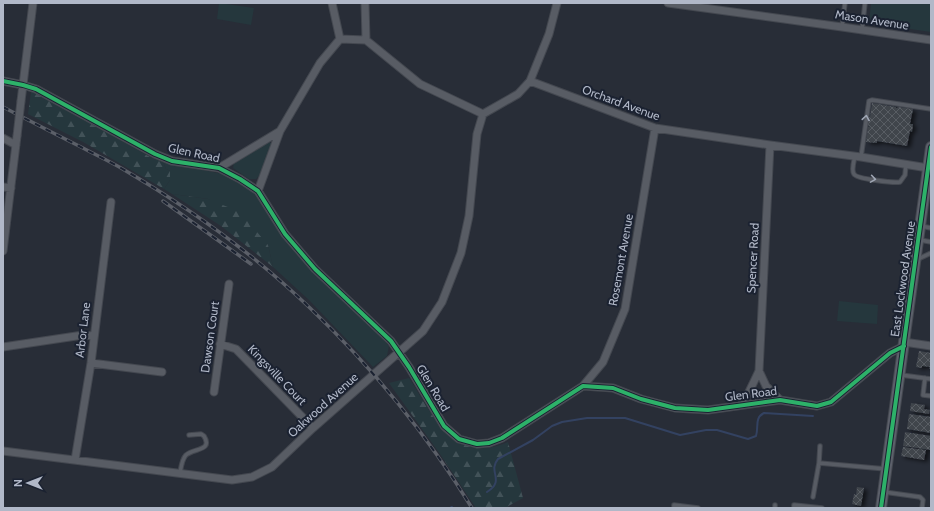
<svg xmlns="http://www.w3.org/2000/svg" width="934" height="511" viewBox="0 0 934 511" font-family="Cabin,sans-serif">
	<defs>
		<pattern id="forest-firs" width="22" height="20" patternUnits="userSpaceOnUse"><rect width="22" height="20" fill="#25373d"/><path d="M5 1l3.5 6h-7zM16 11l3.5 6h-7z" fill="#425258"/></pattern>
		<pattern id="building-cross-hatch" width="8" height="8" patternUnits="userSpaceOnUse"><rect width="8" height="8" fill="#3f444c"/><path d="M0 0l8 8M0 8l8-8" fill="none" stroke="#585d64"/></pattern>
		<filter id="shadow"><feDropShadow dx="3.5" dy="2" stdDeviation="2" flood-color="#0009"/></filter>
	</defs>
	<rect width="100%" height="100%" fill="#282d37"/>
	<path fill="#25373d" d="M219,3L254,8L251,25L217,19Z
		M871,3H931V32L869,23Z
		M267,142L272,143V145L261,174L256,179H249L233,168L234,162Z
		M163,162L223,174L236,181L253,192L302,260L333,292L373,327L389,346L387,356L373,367L309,300L273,267L268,245L208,199L172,194L164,189L170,180V171L166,169Z
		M839,301L878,305L877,324L837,321Z"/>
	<path fill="url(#forest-firs)" d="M31,92L38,93L150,157L163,162L166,169L170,171V180L164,189L85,143L28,114Z
		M172,194L208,199L240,212L268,245L273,267L221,226Z
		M409,378C433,415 454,466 508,442L523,498L505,508H476L440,454L389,383Z"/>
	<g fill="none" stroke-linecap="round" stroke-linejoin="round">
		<path stroke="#334261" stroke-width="2" d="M487,492C506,480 487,472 498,459L533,440L552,426L562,422L587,418H625L680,435L706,430H717L748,439L756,436C759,427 754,418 764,413L813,416
			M450,508L452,507"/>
	</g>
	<path fill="url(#building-cross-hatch)" filter="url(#shadow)" d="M872,103L896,107V108H897L898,107L913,109L910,124H913L912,132L910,131L907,146L877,141V143L866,142L868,127L870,126H867L869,117H870Z
		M919,351L931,353V369H929L930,367L922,366V368L916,367Z
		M911,403L925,405L924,409L930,410L929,414L910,411Z
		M909,414L931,417V433L907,429Z
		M905,432L931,436V450L903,446Z
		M903,447L926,450L924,460L901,456Z
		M857,487L864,488L861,506L852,504L854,494L856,495Z"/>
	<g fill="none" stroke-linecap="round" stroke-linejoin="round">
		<defs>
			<path id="lane" d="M842,27L845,3
				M862,30L865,3
				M855,156C854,161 851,170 854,174C856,179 894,183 900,182L905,175L906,164
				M861,157L869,101L872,100L931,109
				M921,226L931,228
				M920,240L931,242
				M916,260L931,253
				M901,375L931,379
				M925,378L923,395L931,396
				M819,463L886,469
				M180,473C181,467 182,459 186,455C194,448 213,451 204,436L201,434L189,435
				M884,492L920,497L923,500L922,508
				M813,497L819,463L820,446
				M674,508V505L698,508
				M775,508V505
				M794,508V505L822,508"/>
			<path id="street" d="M365,3L366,40
				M668,3L842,27L931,40
				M340,39L366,40L420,84L483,114
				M3,81L23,85L36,89L155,154L172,161L219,168L240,179L258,191L285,234L315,269L391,341L409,367L444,426L459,439L477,444L489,443L502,438L583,386L613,388L641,399L675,408L708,410L780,400L817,406L831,402L890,353L904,346
				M530,81L655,128L770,145L861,157L928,168
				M21,101L33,3
				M483,114L518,94L530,81L549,34L557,3
				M3,138L16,145
				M219,168L280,131L320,63L340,39L332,3
				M3,187L11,188
				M258,191L280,131
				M3,251L17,136
				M904,342L931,346
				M220,344L236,349L313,428
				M3,347L83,335L94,336
				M91,363L162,372
				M759,371L766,386L780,400
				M583,386L603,362L625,309L655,128
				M214,392L229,284
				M741,405L748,394L759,371L770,145
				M3,451L232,480L252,477L272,467L313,428L423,331L442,302L461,253L469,216L477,134L483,114
				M75,460L91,363L111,202"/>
			<path id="secondary" d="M881,508L931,147"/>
		</defs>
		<use href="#lane" stroke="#444850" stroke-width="5.5"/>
		<use href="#street" stroke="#444850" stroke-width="9"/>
		<use href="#secondary" stroke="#444850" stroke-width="12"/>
		<use href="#lane" stroke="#585c64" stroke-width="3.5"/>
		<use href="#street" stroke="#585c64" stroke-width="7"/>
		<use href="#secondary" stroke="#5c606a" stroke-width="10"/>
		<defs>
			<path id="rail" d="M3,107C28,120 53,133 79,146C92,153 107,160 121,168C188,207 254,254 310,308C372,367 427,435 472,508
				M163,201L251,264"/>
		</defs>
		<use href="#rail" stroke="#5b5f68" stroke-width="3.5"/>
		<use href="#rail" stroke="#1b2231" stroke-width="2" stroke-dasharray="6" stroke-linecap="butt"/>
		<defs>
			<path id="street-bridge" d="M17,136L21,101"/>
		</defs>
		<use href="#street-bridge" stroke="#444850" stroke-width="9" stroke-linecap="butt"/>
		<use href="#street-bridge" stroke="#585c64" stroke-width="7"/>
		<defs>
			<path id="cycleway" d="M3,81L23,85L36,89L155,154L172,161L219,168L240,179L258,191L285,234L315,269L391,341L409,367L444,426L459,439L477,444L489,443L502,438L583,386L613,388L641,399L675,408L708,410L780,400L817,406L831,402L890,353L904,346
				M881,508L931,147"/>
		</defs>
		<use href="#cycleway" stroke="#1b2231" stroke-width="6"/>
		<use href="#cycleway" stroke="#2db169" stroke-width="4"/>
	</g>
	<defs><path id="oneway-chevron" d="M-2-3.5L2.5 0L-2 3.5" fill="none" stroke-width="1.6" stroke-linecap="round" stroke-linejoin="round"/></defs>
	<g stroke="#9fa6b4">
		<use href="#oneway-chevron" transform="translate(866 118) rotate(-81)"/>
		<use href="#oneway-chevron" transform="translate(873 179) rotate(9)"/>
	</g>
	<g text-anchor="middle" stroke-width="4" stroke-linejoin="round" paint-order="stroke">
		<g font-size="12" fill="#b1b8c8" stroke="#1b2231">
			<text transform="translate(872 20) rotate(9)" y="4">Mason Avenue</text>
			<text transform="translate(621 103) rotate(20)" y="4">Orchard Avenue</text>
			<text transform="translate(194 153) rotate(12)" y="4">Glen Road</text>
			<text transform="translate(753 258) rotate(-87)" y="4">Spencer Road</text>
			<text transform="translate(621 260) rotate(-80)" y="4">Rosemont Avenue</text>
			<text transform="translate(903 279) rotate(-82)" y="4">East Lockwood Avenue</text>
			<text transform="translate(83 330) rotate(-83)" y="4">Arbor Lane</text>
			<text transform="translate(210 337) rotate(-82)" y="4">Dawson Court</text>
			<text transform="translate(277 375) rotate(46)" y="4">Kingsville Court</text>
			<text transform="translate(433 388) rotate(59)" y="4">Glen Road</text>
			<text transform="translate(751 394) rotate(-7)" y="4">Glen Road</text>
			<text transform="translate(323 405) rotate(-42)" y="4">Oakwood Avenue</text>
		</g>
	</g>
	<rect width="934" height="511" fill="none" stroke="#b1b8c8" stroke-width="8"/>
	<g transform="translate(28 483) rotate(270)" stroke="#1b2231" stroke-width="3" paint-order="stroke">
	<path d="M0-3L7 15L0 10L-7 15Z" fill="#b1b8c8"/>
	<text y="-6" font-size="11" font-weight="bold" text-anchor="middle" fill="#b1b8c8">N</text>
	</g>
</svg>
